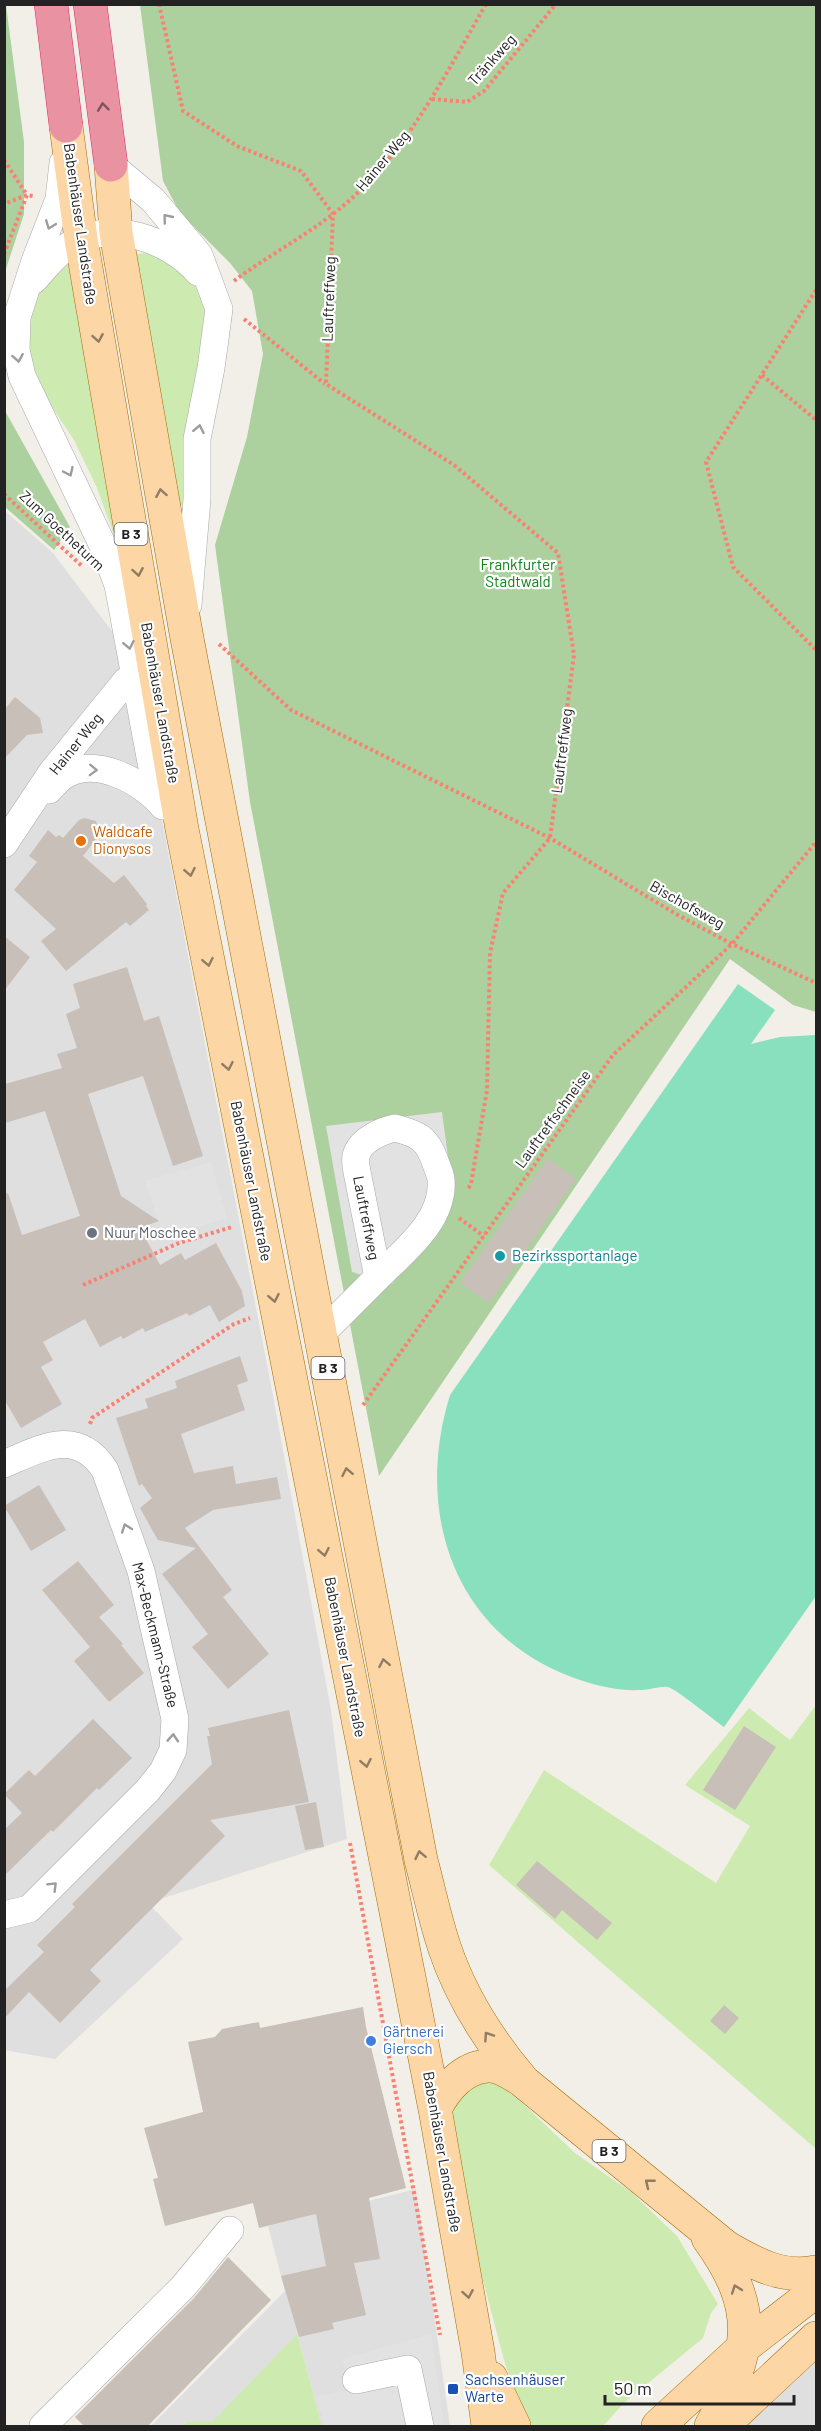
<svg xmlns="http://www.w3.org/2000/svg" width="821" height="2431" viewBox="0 0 821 2431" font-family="Barlow,sans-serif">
	<rect width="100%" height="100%" fill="#f2efe9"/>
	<path fill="#e0dfdf" d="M4,510L53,553L130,655L271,1385L331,1710L347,1839L148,1903L183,1939L55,2059L4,2050Z
		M416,2189L450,2426H322L297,2334L213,2422H187L182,2426H151L285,2291L268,2226Z
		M816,2357V2426H746Z"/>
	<path fill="#cdebb0" d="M143,253C153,254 160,258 168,264C196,280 205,290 206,323L184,450V505L177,506L133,255Z
		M74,264L129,576L97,488L74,440L50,404L33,369L25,343V306L56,268Z
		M816,1705V2149L489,1865L544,1770L716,1883L750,1826L685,1785L749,1708L790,1740Z
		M490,2078L519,2100L575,2153L631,2192L677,2236L718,2304L711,2313L703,2338L624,2403L603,2426H526L504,2360L471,2235L447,2119L458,2091Z
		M297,2334L322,2426H182L187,2422L213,2421Z"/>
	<path fill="#add19e" d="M6,5L24,142V214L5,272Z
		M140,5H816V1012L793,1005L730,959L379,1476L250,802L215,545L247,437L263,354L252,291L230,263L180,213L163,181Z
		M4,409L70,527L54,550L5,507Z"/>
	<path fill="#88e0be" d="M738,984L775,1010L751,1044L780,1037L816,1035V1596L724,1727C714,1720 676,1689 668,1687C661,1686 649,1690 641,1690C621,1691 602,1687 583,1681C455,1640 413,1515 450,1395Z"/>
	<path fill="#e2e2e2" d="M442,1112L453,1194L392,1284L352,1272L326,1126Z
		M211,1162L227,1218L164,1237L145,1181Z
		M431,2334L444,2426H325L316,2396L352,2389L342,2359Z"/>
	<path fill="#c7bfb8" d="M15,697L40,718L43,733L27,735L4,759V710Z
		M84,818L96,821L100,834L83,856L114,883L124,875L147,904L146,906L149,910L130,926L126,922L66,971L41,941L56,929L14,890L37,862L29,856L48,830L56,837L59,835L63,838L79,820Z
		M4,936L30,957L4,991Z
		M127,967L144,1021L159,1016L203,1156L173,1166L143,1076L88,1094L121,1196L159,1221L140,1228L160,1265L181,1253L185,1260L216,1243L242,1291L245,1306L219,1322L210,1305L189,1316L187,1313L145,1332L143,1328L123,1339L121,1336L100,1347L85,1319L43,1342L53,1360L41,1367L62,1404L21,1428L4,1399V1194L8,1193L22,1235L80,1216L45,1111L5,1123V1084L62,1068L57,1054L77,1048L66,1014L80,1008L73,984Z
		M548,1158L576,1179L489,1303L460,1283Z
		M240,1356L248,1381L237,1385L245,1410L181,1434L194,1473L233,1466L236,1484L277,1477L281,1499L213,1510L185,1528L232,1590L223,1597L269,1654L228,1689L192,1647L208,1634L162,1574L196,1548L158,1540L155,1535L140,1508L152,1498L142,1484L139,1486L116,1418L148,1408L145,1399L177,1388L175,1381Z
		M39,1485L66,1530L31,1551L4,1506Z
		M78,1561L114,1605L99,1617L123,1644L121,1645L144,1673L109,1702L74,1661L90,1647L42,1590Z
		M289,1710L309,1802L210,1820L225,1836L90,1970L101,1981L60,2023L29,1992L4,2019V1991L44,1952L37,1945L75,1907L72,1904L212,1764L207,1736H210L208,1728Z
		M93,1719L132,1758L99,1790L97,1788L53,1832L51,1830L4,1876V1830L22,1813L4,1794L29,1770L35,1776Z
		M744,1726L776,1747L735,1810L703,1790Z
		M316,1802L324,1847L305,1850L295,1806Z
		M537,1861L612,1923L597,1940L562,1910L555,1919L516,1885Z
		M724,2005L739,2018L725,2034L710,2021Z
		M363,2007L366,2027L406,2188L369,2198L380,2259L354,2263L366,2315L332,2323L334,2329L299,2337L281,2276L326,2266L316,2214L259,2228L253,2203L165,2226L153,2179L158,2178L144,2128L203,2112L188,2042L215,2037L222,2029L259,2022L260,2028Z
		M228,2257L271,2300L147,2427H85L75,2417L194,2298Z"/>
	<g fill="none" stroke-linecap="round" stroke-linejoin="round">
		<defs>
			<path id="minor" d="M63,163L59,199L35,261L17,317L16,350L22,376L104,548L118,585L158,800
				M111,165L153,200L199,255L219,309L211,368L197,439V499L188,605
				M34,280C45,268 56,253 71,244C111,219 169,239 198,272
				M49,790C53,786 57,781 62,777C93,754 142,781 163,806
				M4,844L52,772L126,681
				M395,1128C418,1134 427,1138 435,1161C437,1167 440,1173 441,1179C445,1220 404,1251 378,1277L357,1172C356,1167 355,1161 356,1156C360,1140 381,1131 395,1128Z
				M321,1334L378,1277
				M4,1464C42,1448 77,1427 105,1470L141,1571L175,1719L173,1750L163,1771L148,1790L29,1909L4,1915
				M356,2380L408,2369L420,2426
				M43,2426L183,2287L230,2230"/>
			<path id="major" d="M66,126L81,239L182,829L435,2109L478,2352L488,2426
				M111,165L116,233L186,633L421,1860C429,1890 435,1920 445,1949C462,1999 490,2042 524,2082L726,2247C755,2264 783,2279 816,2272
				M435,2109C445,2089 463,2067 488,2066C501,2065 513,2075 523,2081
				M708,2238C760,2310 752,2352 711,2426
				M491,2378L514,2426
				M658,2426L745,2346L816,2291
				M722,2426L816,2338"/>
			<path id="highway" d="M51,4L66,126
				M90,4L111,165"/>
		</defs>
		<use href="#minor" stroke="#a9a9a9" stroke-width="28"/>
		<use href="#major" stroke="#a06b00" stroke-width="34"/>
		<use href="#highway" stroke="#dc2a67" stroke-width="34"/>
		<path stroke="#fa8072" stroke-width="4" stroke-dasharray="3 3" stroke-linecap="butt" d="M159,4L183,111L237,146L301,171L333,214L326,384L454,465L558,553L574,655L550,838L503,893L490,953L487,1090L471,1184L468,1189
			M432,99L467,102L484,91L556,4
			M4,160L27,195L4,204
			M4,254L27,195L33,196
			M234,281C266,257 302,238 333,214C402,161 443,79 486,4
			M816,290L706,462L733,567L816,650
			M244,319L325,384
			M762,375L816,420
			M4,494L83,567
			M219,644L291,710L550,838L676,914L732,944L816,983
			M459,1218L484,1236
			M83,1285L179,1243L232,1227
			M363,1405L613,1055L732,944L816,842
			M90,1424L92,1418L234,1324L250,1318
			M350,1843L440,2335"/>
		<use href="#minor" stroke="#fff" stroke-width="27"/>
		<use href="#major" stroke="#fcd6a4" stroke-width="33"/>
		<use href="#highway" stroke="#e892a2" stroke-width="33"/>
	</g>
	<defs><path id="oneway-chevron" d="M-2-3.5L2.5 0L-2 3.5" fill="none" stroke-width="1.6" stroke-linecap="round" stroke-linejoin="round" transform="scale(1.5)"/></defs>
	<use stroke="#7b545c" href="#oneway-chevron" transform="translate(103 107) rotate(-97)"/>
	<g stroke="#9c9c9c">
		<use href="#oneway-chevron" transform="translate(167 218) rotate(-129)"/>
		<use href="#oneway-chevron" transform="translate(50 225) rotate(111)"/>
		<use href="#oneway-chevron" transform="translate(18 358) rotate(80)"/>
		<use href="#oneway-chevron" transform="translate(199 429) rotate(-79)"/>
		<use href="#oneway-chevron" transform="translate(69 472) rotate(65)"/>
		<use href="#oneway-chevron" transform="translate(129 645) rotate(79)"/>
		<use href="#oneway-chevron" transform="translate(93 770) rotate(2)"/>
		<use href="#oneway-chevron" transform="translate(126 1528) rotate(-110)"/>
		<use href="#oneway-chevron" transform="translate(173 1738) rotate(-86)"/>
		<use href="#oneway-chevron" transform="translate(53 1886) rotate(-45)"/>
	</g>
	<g stroke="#8f7c63">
		<use href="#oneway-chevron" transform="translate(98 338) rotate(80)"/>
		<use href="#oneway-chevron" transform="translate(161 493) rotate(-100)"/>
		<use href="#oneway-chevron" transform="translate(138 572) rotate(80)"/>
		<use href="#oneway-chevron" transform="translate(190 872) rotate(79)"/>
		<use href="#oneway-chevron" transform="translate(208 962) rotate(79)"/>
		<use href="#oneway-chevron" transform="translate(228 1066) rotate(79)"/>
		<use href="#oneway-chevron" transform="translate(274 1298) rotate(79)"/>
		<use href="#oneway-chevron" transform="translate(347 1472) rotate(-101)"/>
		<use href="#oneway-chevron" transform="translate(324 1552) rotate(79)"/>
		<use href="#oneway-chevron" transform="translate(384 1663) rotate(-101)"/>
		<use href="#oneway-chevron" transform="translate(366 1763) rotate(79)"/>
		<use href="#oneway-chevron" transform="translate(420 1855) rotate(-102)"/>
		<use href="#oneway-chevron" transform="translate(488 2036) rotate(-124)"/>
		<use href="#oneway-chevron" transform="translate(649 2183) rotate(-141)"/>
		<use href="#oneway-chevron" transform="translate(736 2289) rotate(-110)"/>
		<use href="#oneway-chevron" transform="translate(468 2294) rotate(80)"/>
	</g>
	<circle fill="#e8710a" stroke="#fff" stroke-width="2" cx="81" cy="841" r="6"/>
	<circle fill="#6b7280" stroke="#fff" stroke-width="2" cx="92" cy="1233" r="6"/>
	<circle fill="#0f9aa8" stroke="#fff" stroke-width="2" cx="500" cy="1256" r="6"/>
	<circle fill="#3f7fe0" stroke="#fff" stroke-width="2" cx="371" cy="2041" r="6"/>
	<rect fill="#1a4fb4" stroke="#fff" stroke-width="2" x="447" y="2383" width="12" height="12" rx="3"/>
	<g text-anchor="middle" stroke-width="4.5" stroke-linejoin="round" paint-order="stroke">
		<g fill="#fff" stroke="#646464" stroke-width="1.5">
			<rect x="114.5" y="523" width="33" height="22" rx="4.5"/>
			<rect x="311.5" y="1357" width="33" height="22" rx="4.5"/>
			<rect x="592.5" y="2140" width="33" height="22" rx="4.5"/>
		</g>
		<g font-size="14" font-weight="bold" fill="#222">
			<text x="131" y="539">B 3</text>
			<text x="328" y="1373">B 3</text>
			<text x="609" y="2156">B 3</text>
		</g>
		<g font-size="15" fill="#222" stroke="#fff">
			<text transform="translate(492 60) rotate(-48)" y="5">Tränkweg</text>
			<text transform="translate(383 161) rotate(-50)" y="5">Hainer Weg</text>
			<text transform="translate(80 224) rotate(82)" y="5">Babenhäuser Landstraße</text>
			<text transform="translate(329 299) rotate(-88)" y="5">Lauftreffweg</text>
			<text transform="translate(62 531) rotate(43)" y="5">Zum Goetheturm</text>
			<text transform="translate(160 703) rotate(80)" y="5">Babenhäuser Landstraße</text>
			<text transform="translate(76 744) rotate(-51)" y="5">Hainer Weg</text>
			<text transform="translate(562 751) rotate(-83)" y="5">Lauftreffweg</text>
			<text transform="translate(687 905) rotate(29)" y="5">Bischofsweg</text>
			<text transform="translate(553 1119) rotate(-54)" y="5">Lauftreffschneise</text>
			<text transform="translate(251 1181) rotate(79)" y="5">Babenhäuser Landstraße</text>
			<text transform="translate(366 1218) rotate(79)" y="5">Lauftreffweg</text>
			<text transform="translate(155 1635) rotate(76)" y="5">Max-Beckmann-Straße</text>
			<text transform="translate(345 1657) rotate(79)" y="5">Babenhäuser Landstraße</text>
			<text transform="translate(442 2152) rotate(80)" y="5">Babenhäuser Landstraße</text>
		</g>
		<g font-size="15" fill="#0c8416" stroke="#fff">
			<text x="518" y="570">Frankfurter<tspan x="518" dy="17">Stadtwald</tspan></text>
		</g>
		<g font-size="15" fill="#c56008" stroke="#fff" text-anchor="start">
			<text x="93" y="837">Waldcafe<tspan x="93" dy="17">Dionysos</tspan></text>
		</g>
		<g font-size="15" fill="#5b616d" stroke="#fff" text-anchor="start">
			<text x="104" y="1238">Nuur Moschee</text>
		</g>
		<g font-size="15" fill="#0d838f" stroke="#fff" text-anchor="start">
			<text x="512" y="1261">Bezirkssportanlage</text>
		</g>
		<g font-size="15" fill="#366cbe" stroke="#fff" text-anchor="start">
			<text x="383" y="2037">Gärtnerei<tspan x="383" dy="17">Giersch</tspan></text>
		</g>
		<g font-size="15" fill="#164399" stroke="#fff" text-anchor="start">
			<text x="465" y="2385">Sachsenhäuser<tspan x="465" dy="17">Warte</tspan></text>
		</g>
	</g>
	<rect width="821" height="2431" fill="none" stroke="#222222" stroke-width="12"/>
	<path d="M605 2395v9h189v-9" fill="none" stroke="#222222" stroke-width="3"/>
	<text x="614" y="2395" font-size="18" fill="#222222" stroke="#ffffff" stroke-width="4.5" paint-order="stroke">50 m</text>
</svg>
